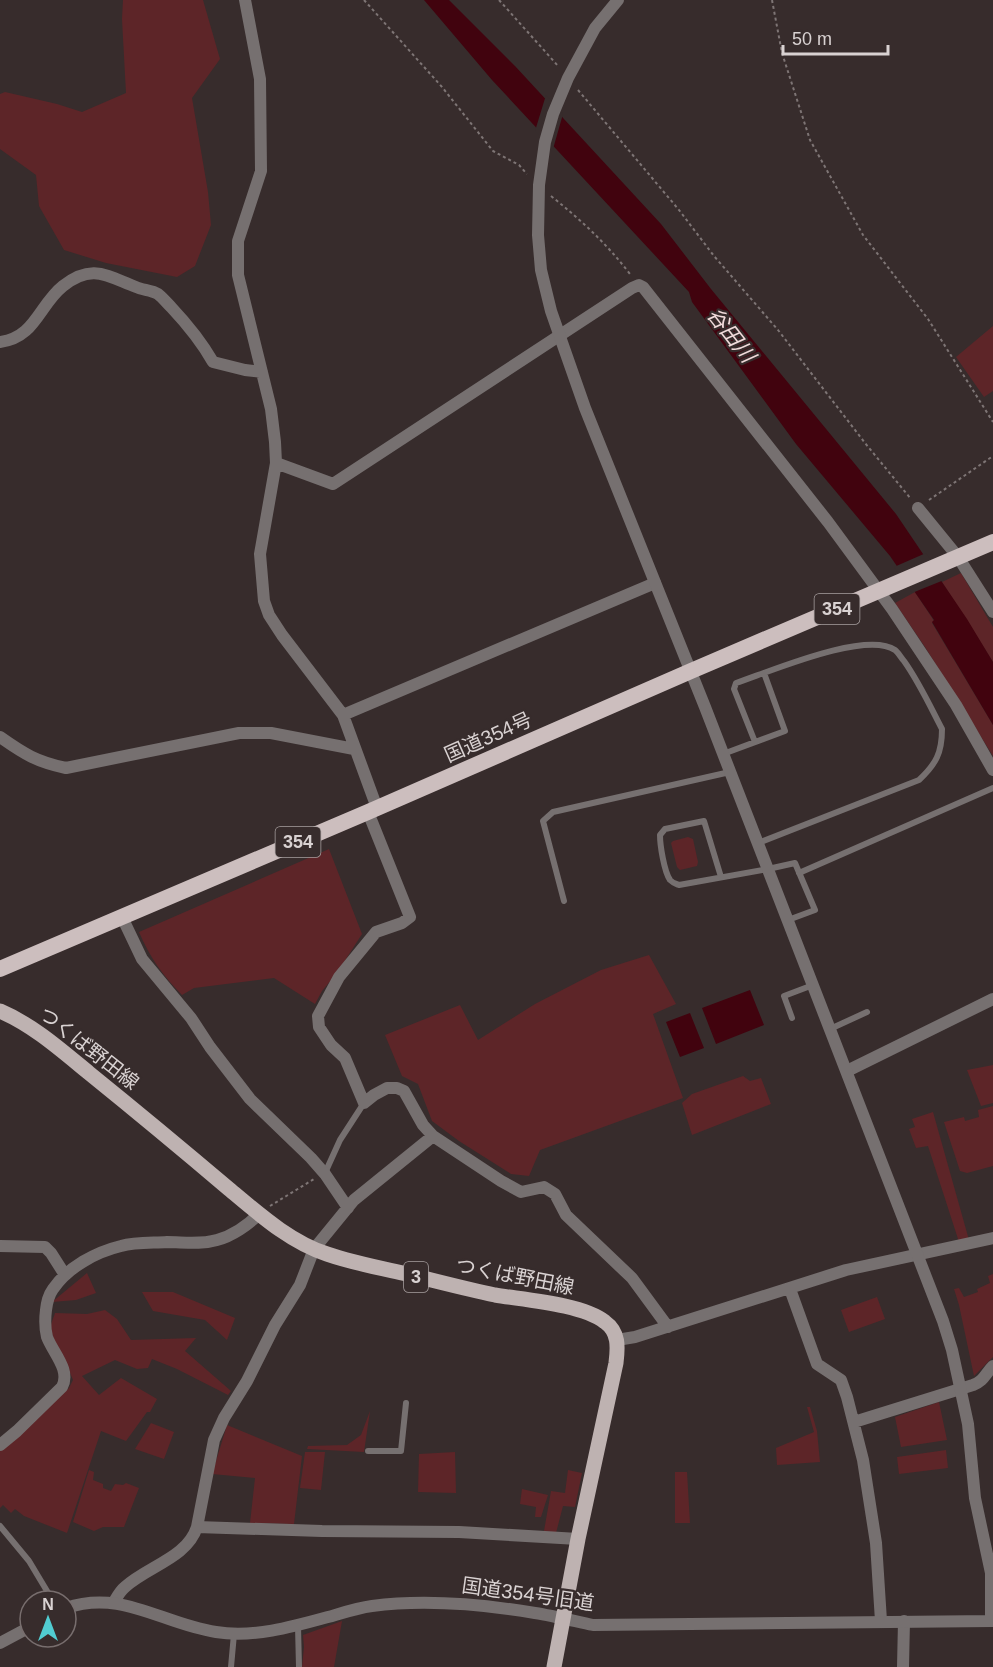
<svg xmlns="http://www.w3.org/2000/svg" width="993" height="1667" viewBox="0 0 993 1667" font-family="Arial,'Noto Sans JP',sans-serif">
	<rect width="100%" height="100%" fill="#372c2c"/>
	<path fill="#5d2528" d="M123,0H203L220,59L192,98L208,192L211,225L195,266L177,277L106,263L64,250L39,206L36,175L0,149V94L5,92L57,104L82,112L126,93L122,19Z
		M993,326V391L984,397L956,357Z
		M961,573L993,627V662L942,582Z
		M915,592L934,621L932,623L993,725V756L925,647L895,603Z
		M688,837L693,839L698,862L697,866L680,870L677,867L671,843L673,841Z
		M329,849L362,934L337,973L322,991L315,1004L274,978L194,988L182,995C163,976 149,956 139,932Z
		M649,955L676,1004L653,1014L683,1098L540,1150L529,1176L511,1174L459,1141L432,1121L418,1084L402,1076L385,1035L460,1005L478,1040L535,1004L601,970Z
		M993,1065V1103L981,1106L967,1070Z
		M743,1076L750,1081L761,1078L771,1104L692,1135L682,1103L692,1094Z
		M993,1106V1166L967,1173L960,1171L944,1122L964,1117L965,1121L979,1117L978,1110Z
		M933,1112L969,1240L959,1242L928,1146L916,1148L909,1129L915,1127L912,1119Z
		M87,1273L96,1293L76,1300L52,1302Z
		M993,1274V1357L974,1376L959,1305L954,1289L959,1288L964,1297L978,1292L977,1289L990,1283L988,1276Z
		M142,1292H173L235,1318L227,1340L205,1320L153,1311Z
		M877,1297L885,1319L849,1332L841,1310Z
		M105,1310L117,1319L131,1340L196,1338L185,1351L231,1391L228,1395L177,1369L152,1359L148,1368L137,1369L115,1360L82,1376L99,1395L121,1378L157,1399L150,1412H147L126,1441L101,1431L67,1533L24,1516L15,1509L11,1513L3,1505L0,1508V1451L69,1388L73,1380C69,1367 50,1338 51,1327C51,1322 54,1317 55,1313L87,1314Z
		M939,1402L947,1440L901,1447L895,1417Z
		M807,1407H810L817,1431L820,1462L777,1465L776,1448L814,1432Z
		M370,1411L364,1452L307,1449L308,1446L347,1445L361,1435Z
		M151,1423L174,1432L164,1459L135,1449Z
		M227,1425L302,1456L294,1524L250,1523L255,1478L212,1474Z
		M946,1450L948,1468L899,1474L897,1457Z
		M305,1452H325L321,1490L300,1488Z
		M455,1452L456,1493L418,1492L419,1454Z
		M89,1470L94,1472L93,1480L103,1484V1488L111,1491L115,1484L123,1485L126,1483L139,1488L124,1527H103L94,1531L73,1522Z
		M568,1470L582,1473L575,1507L563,1506L556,1533L544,1531L551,1491L565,1493Z
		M675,1472H687L690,1523H675Z
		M522,1489L548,1495L541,1517H535L536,1507L520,1504Z
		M342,1621L334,1667H302L304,1647L303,1635Z"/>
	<path fill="#41030e" d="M424,0H449L515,66L661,224L711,289L896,514L967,619L993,662V725L932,622L934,620L890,556L796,444L692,302L689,292L492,80Z
		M750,990L764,1025L716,1044L702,1008Z
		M690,1013L704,1048L680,1057L666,1022Z"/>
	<path fill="#372c2c" d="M546,95L563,114L553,149L535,131Z
		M926,553L944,580L912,593L894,567Z"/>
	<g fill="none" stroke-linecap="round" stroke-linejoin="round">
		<path stroke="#7e7575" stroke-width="2" stroke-dasharray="3 3" stroke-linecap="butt" d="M364,0L442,87L493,151L519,165L527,174
			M499,0L559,67
			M772,0L782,53L810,140L863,235L928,319L993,422
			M578,90L679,210L714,256L778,330L865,443L911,499
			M551,196C581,220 606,243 630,274
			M929,500L993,456
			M270,1206L314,1179"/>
		<path stroke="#767070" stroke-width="6" d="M755,742L734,689L736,683C769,672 866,630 895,650C898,652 901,658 904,661C919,682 930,706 942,729C942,753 936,764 919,780L758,843
			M723,754L785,731L764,673
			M799,873L993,788
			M721,877L704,821L665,829L660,835C660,845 664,871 670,880C673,883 674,883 679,885L768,869L795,863L815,910L788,920
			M564,901L543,821L553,812L730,772
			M792,1018L784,996L813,985
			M830,1029L867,1012
			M325,1173L340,1140L364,1103
			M368,1451H401L406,1403
			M0,1526L29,1561L53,1601
			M298,1626L299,1667
			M231,1667L234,1634"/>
		<path stroke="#767070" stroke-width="12" d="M245,0L260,79L261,171L238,241V275L271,409L275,442L276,463L260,554L264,601L269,615L282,635L343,715L377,808
			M0,342C35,338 39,305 63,286C92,263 107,276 136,287C142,290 152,290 158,294C162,297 167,303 171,307C187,324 201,341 213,362L245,370L262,372
			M276,463L333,484L632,288L639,285L643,287L828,522L892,609L956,705L993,770
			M918,508L958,557L993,612
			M343,715L655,583
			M0,737C24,754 37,762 66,768L239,733H271L354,749
			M368,812L410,917L402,923L376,932L339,977L318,1016L319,1027L331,1045L345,1058L364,1103L374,1095L387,1088H397L404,1091L423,1125L433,1136L501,1181L521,1192L544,1187L555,1194L566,1215L632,1278L668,1327
			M122,917L142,959L191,1018L210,1047L250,1099L311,1158L325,1174L348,1208
			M847,1071L993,999
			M0,1246L45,1247L51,1253L65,1275
			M790,1289L817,1364L841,1380L847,1397L863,1460L876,1543L881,1621
			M617,1340L635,1337L846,1270L993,1238
			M854,1422L973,1385C984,1381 985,1374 993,1366
			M0,1445L17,1431L62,1387C71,1370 53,1353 47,1337C45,1329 45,1318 46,1310C47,1302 48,1296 53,1289C68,1267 96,1252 121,1246C135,1242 152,1243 167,1242C183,1242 200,1245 217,1240C232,1236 248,1225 259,1214
			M197,1527L322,1531L459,1532L578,1539
			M114,1602C117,1597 120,1591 125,1587C148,1566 187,1558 197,1527L214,1440L224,1418L247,1381L275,1325L300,1285L314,1249L354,1200L433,1136
			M903,1667L904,1621"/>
		<path stroke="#767070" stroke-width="12" d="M618,0L595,28L568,78L553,114L545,142L539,185L538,235L541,270L551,311L585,408L705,707L943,1321L952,1350L968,1424L975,1498L991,1573V1621
			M66,1608C122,1589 162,1624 216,1632C253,1638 292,1627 328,1617C342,1613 357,1608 372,1606C426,1599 481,1604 535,1613C554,1616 574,1621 593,1625L993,1621
			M0,1643L30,1627"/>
		<path stroke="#beb2b1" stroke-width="15" d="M0,1011C33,1025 61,1050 89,1073C136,1111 183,1150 229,1189C259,1214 290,1242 327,1254C353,1263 380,1268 407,1274C436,1281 466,1289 495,1295C525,1300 582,1304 605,1322C619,1332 618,1347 616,1363L578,1539L554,1667"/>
		<path stroke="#ccbebe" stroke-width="16" d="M0,969L368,812L691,671L993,542"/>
	</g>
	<g text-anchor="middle" stroke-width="4.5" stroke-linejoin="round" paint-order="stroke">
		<g fill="#372c2c" stroke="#a8a0a0" stroke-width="1.5">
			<rect x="814.5" y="594" width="45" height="30" rx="4.5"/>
			<rect x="275.5" y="827" width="45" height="30" rx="4.5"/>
			<rect x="404" y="1262" width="24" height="30" rx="4.5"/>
		</g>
		<g font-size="18" font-weight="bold" fill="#d9d2d2">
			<text x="837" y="615">354</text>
			<text x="298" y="848">354</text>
			<text x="416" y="1283">3</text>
		</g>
		<g font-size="20" fill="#d9d2d2" stroke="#372c2c">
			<text transform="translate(488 737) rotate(-24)" y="7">国道354号</text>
			<text transform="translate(89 1048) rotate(38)" y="7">つくば野田線</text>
			<text transform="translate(515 1276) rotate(11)" y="7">つくば野田線</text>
			<text transform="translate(528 1594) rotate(8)" y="7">国道354号旧道</text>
		</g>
		<g font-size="21" font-style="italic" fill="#f1dbdb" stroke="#372c2c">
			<text transform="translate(731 335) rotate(52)" y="7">谷田川</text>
		</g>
	</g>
	<g transform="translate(48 1619)"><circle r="28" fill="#372c2c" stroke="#786e6e" stroke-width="1.5"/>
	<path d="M0-4.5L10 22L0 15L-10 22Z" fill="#51ccd1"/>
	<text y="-9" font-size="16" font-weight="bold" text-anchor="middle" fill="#d9d2d2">N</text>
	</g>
	<path d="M783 45v9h105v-9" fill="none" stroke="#d9d2d2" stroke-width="3"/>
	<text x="792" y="45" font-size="18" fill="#d9d2d2" stroke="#372c2c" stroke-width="4.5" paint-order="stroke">50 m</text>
</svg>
